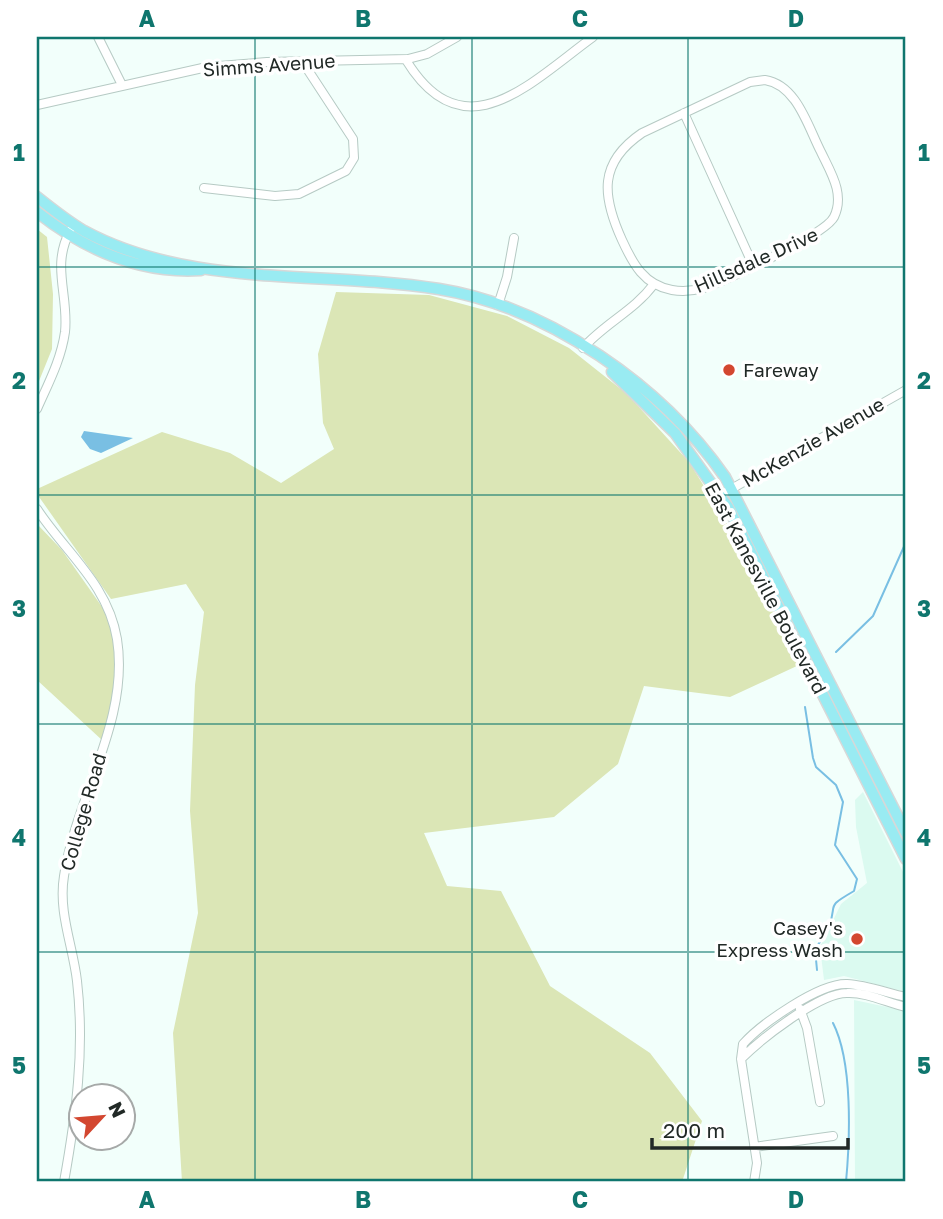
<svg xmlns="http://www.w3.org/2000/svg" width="943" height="1219" viewBox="0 0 943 1219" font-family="'Golos Text',sans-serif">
	<rect width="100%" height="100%" fill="#f2fffb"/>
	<path fill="#dbfaf0" d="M863,792L906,878V992L844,976L824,980L820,947L841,904L867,883L856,827L855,800Z
		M854,1000L906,1011V1182H855Z"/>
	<path fill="#dbe6b6" d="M37,229L47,237L53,294L52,349L37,386Z
		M336,292L429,295L507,316L569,348L627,394L689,462L738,541L799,665L730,697L644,686L618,764L554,817L424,833L447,886L501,891L550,986L650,1053L702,1121L682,1182H182L173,1033L198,913L190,811L195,685L204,612L186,584L111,599L37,494V489L162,432L230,453L281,483L334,449L323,423L318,354Z
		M37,524L62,550L112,621L118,692L103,741L37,680Z"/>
	<path fill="#79bfe3" d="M84,431L133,438L101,453L90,449L81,437Z"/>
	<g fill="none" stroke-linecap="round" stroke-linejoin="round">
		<path stroke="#79bfe3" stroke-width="2" d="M836,652L873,616L906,542
			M805,707L813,758L816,767L836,785L843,802L835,845L857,879L854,891C823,909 839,902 828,930C825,937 819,942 815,949L817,970
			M833,1023C853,1062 850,1139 846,1182"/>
		<defs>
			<path id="minor" d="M98,37L122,85
				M406,60C464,155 531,82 593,37
				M765,80C797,85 808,127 821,152C831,173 845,194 834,217C825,235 726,280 704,288C693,291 683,292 672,290C644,285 633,264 622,240C602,196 598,163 642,133L750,82Z
				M37,105L207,67L267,62L408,59L427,54L457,37
				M684,113L753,265
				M204,188L275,196L299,194L346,171L354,158L353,139L302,61
				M498,305L507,277L514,238
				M583,348C605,323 634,311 654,284
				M37,409C48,384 61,360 65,332C69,295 51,266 70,231
				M726,492L906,390
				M37,509C65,552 108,584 117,639C130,720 76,797 64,876C58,912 73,946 77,981C85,1050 76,1115 64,1182
				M800,1009L807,1028L820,1102
				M741,1059C761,1039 819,993 847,993C866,992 888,1003 906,1007
				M754,1147L833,1136
				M754,1182L757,1163L741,1059L743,1044C761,1024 819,983 847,984C867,985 887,993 906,997"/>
			<path id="major" d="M37,197C52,209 67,221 84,231C191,289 323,270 439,289C549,307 662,386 725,477L906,833
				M37,212C84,249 140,274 201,270
				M612,372L675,433L728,507L906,859"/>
		</defs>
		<use href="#minor" stroke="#b6cac4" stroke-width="10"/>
		<use href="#major" stroke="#d7d8d8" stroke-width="13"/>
		<use href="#minor" stroke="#fff" stroke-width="8"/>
		<use href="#major" stroke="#99ebf2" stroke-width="10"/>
	</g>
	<path fill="none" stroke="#0f766e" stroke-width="2" stroke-opacity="0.55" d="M255,37V1182M472,37V1182M688,37V1182M37,267H906M37,495H906M37,724H906M37,952H906"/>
	<g fill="#d34730" stroke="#fff" stroke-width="2.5">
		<circle cx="729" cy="370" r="7"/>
		<circle cx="857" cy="939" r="7"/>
	</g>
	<g text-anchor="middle" stroke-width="7" stroke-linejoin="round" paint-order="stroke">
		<g font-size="19" fill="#212926" stroke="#fff">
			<text transform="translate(269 65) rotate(-4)" y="7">Simms Avenue</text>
			<text transform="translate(756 260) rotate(-24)" y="7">Hillsdale Drive</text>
			<text transform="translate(813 442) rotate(-30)" y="7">McKenzie Avenue</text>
			<text transform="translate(766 588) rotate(62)" y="7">East Kanesville Boulevard</text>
			<text transform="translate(83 812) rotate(-74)" y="7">College Road</text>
		</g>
		<g font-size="19" fill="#212926" stroke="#fff" text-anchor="start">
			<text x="743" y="377">Fareway</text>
			<text x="843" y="935" text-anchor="end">Casey's<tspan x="843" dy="22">Express Wash</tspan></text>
		</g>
	</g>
	<rect width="943" height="1219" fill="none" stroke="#ffffff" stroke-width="77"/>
	<g transform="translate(102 1117) rotate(64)"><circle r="33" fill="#ffffff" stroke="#a6a9a8" stroke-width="2"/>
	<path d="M0-5L12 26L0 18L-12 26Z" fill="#d34730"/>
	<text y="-10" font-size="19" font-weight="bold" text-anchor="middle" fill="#212926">N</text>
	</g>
	<path d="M652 1138v10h196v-10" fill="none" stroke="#212926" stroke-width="3.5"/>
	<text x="663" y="1138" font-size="21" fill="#212926" stroke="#ffffff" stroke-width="5" paint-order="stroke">200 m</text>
	<rect x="38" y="38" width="866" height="1142" fill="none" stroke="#0f766e" stroke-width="2.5"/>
	<g font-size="23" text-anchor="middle" font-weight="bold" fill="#0f766e">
		<text x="147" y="27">A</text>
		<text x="363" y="27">B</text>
		<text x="580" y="27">C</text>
		<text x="796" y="27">D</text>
		<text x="19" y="161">1</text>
		<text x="924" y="161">1</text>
		<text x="19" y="389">2</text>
		<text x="924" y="389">2</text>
		<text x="19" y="617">3</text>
		<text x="924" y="617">3</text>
		<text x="19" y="846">4</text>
		<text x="924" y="846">4</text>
		<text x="19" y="1074">5</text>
		<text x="924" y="1074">5</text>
		<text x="147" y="1208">A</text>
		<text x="363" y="1208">B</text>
		<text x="580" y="1208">C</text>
		<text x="796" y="1208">D</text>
	</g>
</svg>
